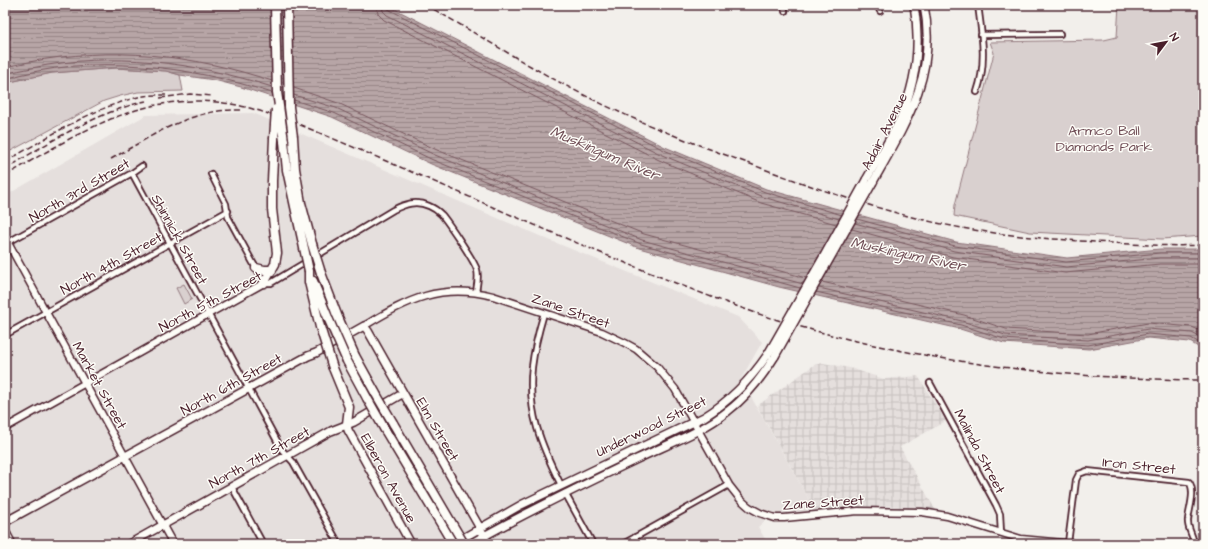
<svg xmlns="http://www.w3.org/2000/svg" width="1208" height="549" viewBox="0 0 1208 549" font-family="'Architects Daughter',sans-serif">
	<defs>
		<pattern id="industrial-grid" width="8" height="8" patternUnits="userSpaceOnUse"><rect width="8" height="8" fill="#e5dfdd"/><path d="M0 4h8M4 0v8" fill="none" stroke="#c6bfbe"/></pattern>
		<pattern id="water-rules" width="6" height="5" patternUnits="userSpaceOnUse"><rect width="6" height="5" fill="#b7a5a6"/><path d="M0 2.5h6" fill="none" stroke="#978687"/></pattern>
	</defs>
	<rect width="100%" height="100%" fill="#f2efeb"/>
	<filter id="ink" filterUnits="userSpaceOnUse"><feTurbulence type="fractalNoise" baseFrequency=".025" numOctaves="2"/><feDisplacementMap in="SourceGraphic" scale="8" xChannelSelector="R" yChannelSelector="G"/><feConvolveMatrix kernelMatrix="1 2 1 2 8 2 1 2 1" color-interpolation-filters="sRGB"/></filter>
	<g filter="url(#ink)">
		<path fill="#e5dfdd" d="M253,113L549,240L738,317L762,342L741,379L816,512L790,515L772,514L758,527L768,544H496L494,542L490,544H5V196L146,115Z"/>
		<path fill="url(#industrial-grid)" d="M823,363L850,368L884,379L918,376L946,421L900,447L936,511L889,506L816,512L757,406L814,365Z"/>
		<path fill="#d9d0cf" stroke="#92787d" d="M1119,5H1203V236L1162,239L1030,232L954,216L955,205L994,53L990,42L1104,40L1117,37Z
			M116,68L166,71L180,75L183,91L138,92L120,96L104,101L5,154V83L52,73Z
			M184,284L192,299L184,304L176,288Z"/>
		<path fill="url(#water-rules)" stroke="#8b6f75" d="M5,5H387L665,147L766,189L956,242L1067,258L1160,249H1203V350L1190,342L1148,338L1089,349L1004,343L960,329L779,287L639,248L431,164L332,117L241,87L214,80L180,75L166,71L116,68L52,73L5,83Z"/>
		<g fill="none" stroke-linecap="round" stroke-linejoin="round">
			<path stroke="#76555c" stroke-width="1" d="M376,5L378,14L384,20L659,160L761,203L836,224
				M382,5L383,11L387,15L662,155L763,197L839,219
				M387,5V8L390,10L664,150L765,192L842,215
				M5,67C13,65 21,64 29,62C112,46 191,54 272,81
				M5,74C14,71 23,70 32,68C112,51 194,62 272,87
				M5,79C92,53 187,65 272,93
				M294,88L338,103L437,150L644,234L806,278
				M294,95L336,108L435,155L642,240L803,284
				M294,100L334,113L433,160L641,244L800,288
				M857,219L955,246L1066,262L1160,253H1203
				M855,223L954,251L1066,267L1160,258H1203
				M852,229L953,257L1065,273L1160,264H1203
				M822,282L964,315L1006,329L1088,334L1148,323L1192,327L1203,332
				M819,288L962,321L1005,335L1088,340L1148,329L1192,333L1203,339
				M816,292L961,325L1004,339L1088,345L1148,334L1191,338L1203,345"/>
			<defs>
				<path id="street" d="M784,5L785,11
					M877,5L880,11
					M981,35L1060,34
					M977,92C987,63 982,35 978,5
					M132,173L282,450L293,462L339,544
					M211,174L226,204L228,217L264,283H271L393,210C405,204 416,200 429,206C434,208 438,211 442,215C449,224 474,260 477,270C479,277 477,285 476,292
					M5,237L8,243
					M5,244L132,173L142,166
					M544,313C539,330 534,349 532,367C527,412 541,445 561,485
					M5,335L228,211
					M930,383L996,505L1000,514L1001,533
					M232,487L263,544
					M565,493L593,544
					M635,537L639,544
					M1068,543L1076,480L1079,474L1087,471L1189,482C1196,491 1189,509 1188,520C1187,528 1193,535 1194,544
					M623,544L729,485"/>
				<path id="secondary" d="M8,243L173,544
					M364,326C409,299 440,283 493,296L602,332L625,343L636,349L657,367L675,389L729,485L740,499L749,507L760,513L775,518H784L858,511L922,512L947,516L1021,539L1074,544
					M5,428L264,283"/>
				<path id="primary" d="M866,180C877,160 890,140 900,119C916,83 921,44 914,5
					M873,182C905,125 938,74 924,5
					M347,424L348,430L411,544
					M5,522L308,356L316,353L364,326L368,331L489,544
					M5,531L12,544
					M456,542L521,505L704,417C730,401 751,379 768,354
					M129,544L331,431L354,422L402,394
					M470,544C524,513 581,486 637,459C668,444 702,432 728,411C748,396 762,377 775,356"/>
				<path id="highway" d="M293,137L295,169L301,203L312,244
					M284,141L287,170L304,248
					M256,268L264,270H272
					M309,271V282L320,327
					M321,273L337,315
					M313,281L329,320
					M264,283L275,264L277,253L272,209V181L274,139
					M355,356L376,394
					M347,361L367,398
					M333,368L349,407L347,424
					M393,423L451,522
					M385,430L443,527"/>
			</defs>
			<use href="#street" stroke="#4a1f2b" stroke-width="8"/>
			<use href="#secondary" stroke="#4a1f2b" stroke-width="9"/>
			<use href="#primary" stroke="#4a1f2b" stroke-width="10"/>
			<use href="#highway" stroke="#4a1f2b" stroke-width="11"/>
			<use href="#street" stroke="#fdfcf7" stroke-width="4.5"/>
			<use href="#secondary" stroke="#fdfcf7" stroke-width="6"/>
			<use href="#primary" stroke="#fdfcf7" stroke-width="7"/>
			<use href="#highway" stroke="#fdfcf7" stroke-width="8"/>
			<path stroke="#4a1f2b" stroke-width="1.5" stroke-dasharray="6 3" stroke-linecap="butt" d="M426,5C481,36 535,71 592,99C644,125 698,145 753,165C821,190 896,217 968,229C1010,236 1052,239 1095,242C1131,244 1167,247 1203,245
				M160,98L190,94L212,96
				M111,159C154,135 191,108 242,110
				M5,162C47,138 88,110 135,98C145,95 155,95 166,95
				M5,170C46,143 98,112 146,101
				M5,176C78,134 142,89 231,104C255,108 276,117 298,124C400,166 500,211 601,253C661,277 722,303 784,322C920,362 1062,379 1203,380"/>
			<defs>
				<path id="primary-bridge" d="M768,354L824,256L866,180
					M775,356L873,182"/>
				<path id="highway-bridge" d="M275,5L277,92L284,141
					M287,5L289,107L293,137
					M274,139L276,109
					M312,244L321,273
					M304,248L309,271
					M337,315L355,356
					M329,320L347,361
					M320,327L333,368
					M376,394L393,423
					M367,398L385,430
					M451,522L464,544
					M443,527L453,544"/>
			</defs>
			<use href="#primary-bridge" stroke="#4a1f2b" stroke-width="10" stroke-linecap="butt"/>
			<use href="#highway-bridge" stroke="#4a1f2b" stroke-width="11" stroke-linecap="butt"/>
			<use href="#primary-bridge" stroke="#fdfcf7" stroke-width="7"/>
			<use href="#highway-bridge" stroke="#fdfcf7" stroke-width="8"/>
		</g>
	</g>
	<g text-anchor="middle" stroke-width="3" stroke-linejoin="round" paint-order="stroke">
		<g font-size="14" fill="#6e4b54" stroke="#fdfcf7">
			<text x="1104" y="135">Armco Ball<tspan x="1104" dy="16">Diamonds Park</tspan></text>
		</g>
		<g font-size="14" fill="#4a1f2b" stroke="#fdfcf7">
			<text transform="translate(884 131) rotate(-63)" y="5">Adair Avenue</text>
			<text transform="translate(79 190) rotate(-30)" y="5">North 3rd Street</text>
			<text transform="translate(180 239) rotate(61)" y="5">Shinnick Street</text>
			<text transform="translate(111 263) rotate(-29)" y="5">North 4th Street</text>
			<text transform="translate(210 301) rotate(-28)" y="5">North 5th Street</text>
			<text transform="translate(571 310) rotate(19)" y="5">Zane Street</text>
			<text transform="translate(231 384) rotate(-29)" y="5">North 6th Street</text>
			<text transform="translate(100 385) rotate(61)" y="5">Market Street</text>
			<text transform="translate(651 426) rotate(-26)" y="5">Underwood Street</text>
			<text transform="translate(438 429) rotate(60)" y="5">Elm Street</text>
			<text transform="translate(980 451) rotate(62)" y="5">Malinda Street</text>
			<text transform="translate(259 457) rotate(-29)" y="5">North 7th Street</text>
			<text transform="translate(1139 465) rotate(6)" y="5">Iron Street</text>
			<text transform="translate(389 478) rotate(61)" y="5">Elberon Avenue</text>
			<text transform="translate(823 502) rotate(-4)" y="5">Zane Street</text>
		</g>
		<g font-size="15" font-style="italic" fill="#704e56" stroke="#fdfcf7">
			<text transform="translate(605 153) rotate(23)" y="5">Muskingum River</text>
			<text transform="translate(908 254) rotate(12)" y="5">Muskingum River</text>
		</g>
	</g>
	<rect width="1208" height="549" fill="none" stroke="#fdfcf7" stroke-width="20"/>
	<rect x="10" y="10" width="1188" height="529" fill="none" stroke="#4a1f2b" stroke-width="1.5" filter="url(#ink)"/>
	<g transform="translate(1166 42) rotate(58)" stroke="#fdfcf7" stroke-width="3" paint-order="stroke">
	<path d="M0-3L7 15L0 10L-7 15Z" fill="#4a1f2b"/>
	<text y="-6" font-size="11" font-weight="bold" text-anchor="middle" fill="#4a1f2b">N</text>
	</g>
</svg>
